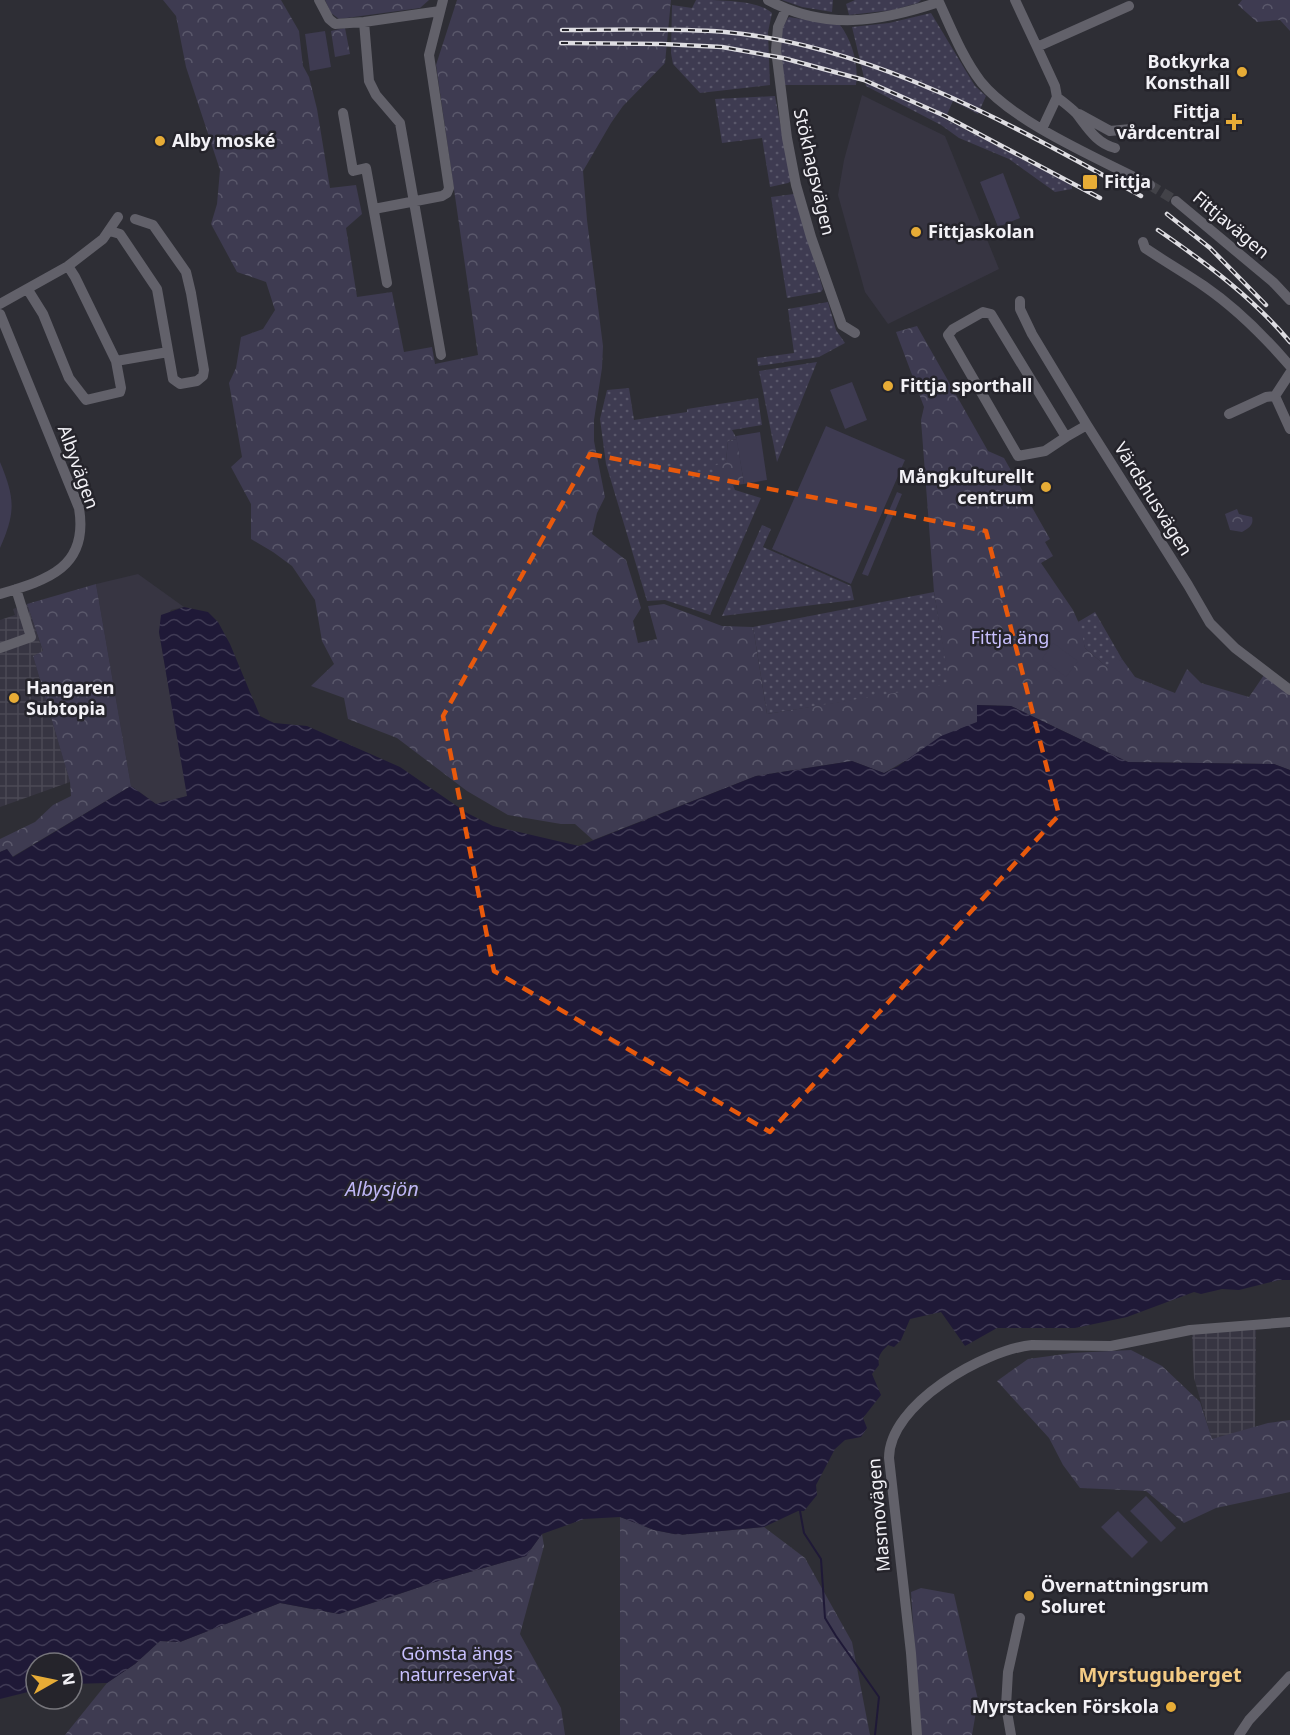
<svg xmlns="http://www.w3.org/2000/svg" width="1290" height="1735" viewBox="0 0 1290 1735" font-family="'Noto Sans',sans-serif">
	<defs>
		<pattern id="industrial-grid" width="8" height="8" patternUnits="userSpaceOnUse" patternTransform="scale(1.5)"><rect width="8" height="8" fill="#373542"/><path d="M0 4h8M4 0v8" fill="none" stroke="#4b4955"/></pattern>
		<pattern id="grass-dots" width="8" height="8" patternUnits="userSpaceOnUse" patternTransform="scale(1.5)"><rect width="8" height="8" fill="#3e3b51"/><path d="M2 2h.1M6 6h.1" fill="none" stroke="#5a586b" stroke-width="1.8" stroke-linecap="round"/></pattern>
		<pattern id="forest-crowns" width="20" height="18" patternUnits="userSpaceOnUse" patternTransform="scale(1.5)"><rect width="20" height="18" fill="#3e3b51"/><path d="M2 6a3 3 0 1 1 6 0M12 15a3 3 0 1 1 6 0" fill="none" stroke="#5a586b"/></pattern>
		<pattern id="water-waves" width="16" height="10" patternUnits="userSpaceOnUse" patternTransform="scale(1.5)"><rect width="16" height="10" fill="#1f1937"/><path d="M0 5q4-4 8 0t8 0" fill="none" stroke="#403b55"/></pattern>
	</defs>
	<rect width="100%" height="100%" fill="#2e2e35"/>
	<path fill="#373542" d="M862,95L945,136L999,269L888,324L865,292L838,195L844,160Z
		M138,574L184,607L171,610L159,632L188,796L156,804L131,786L96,584Z"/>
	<path fill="url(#industrial-grid)" d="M27,604L43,652L33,656L70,782L0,807V620L15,615L13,609Z
		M1256,1329L1255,1427L1212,1440L1194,1378L1192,1334Z"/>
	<path fill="url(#grass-dots)" d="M696,0C719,0 758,0 772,13L768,32L770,85L700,93L673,64L671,53L672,5L692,8Z
		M782,0H833L832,12L802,7Z
		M855,0H921L918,3L893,10L849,15L846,4Z
		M931,13L975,86L986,96L978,114L953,101L945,119L1072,185V189L1055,192L1009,159L959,138L941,125L866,86L852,27L889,23Z
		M789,17L840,25C852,40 859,65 856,85H783C782,63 774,35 789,17Z
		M775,96L791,181L788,183L770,187L762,138L722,143L715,99Z
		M794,194L823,289L821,292L787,298L771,197Z
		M828,302L836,330L845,343L819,357L758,366L757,358L794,353L788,309Z
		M817,362L777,462L759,371Z
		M629,388L634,420L687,412V409L758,398L762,425L732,430L737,439L728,441L726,461L721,465L728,485H733L735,490L761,498L710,615L665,600L647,601L606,464L600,419L607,390Z
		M762,525L771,529L763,547L851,586L854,600L722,616Z
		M934,592L950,685L767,714L753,627Z
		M1095,612L1122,659L1109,669L1085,648L1078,622Z"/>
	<path fill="url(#forest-crowns)" d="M163,0H281L299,31L303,66L309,77L317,109L330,188L356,185L362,214L346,228L357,297L392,292L404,352L432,347L435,364L478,355L436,65L457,0H671L665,63L623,106L611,123L583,171L587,220L603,346L602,368L594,420V441L605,497L597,513L592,534L626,560L641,608L633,621L638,643L657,639L648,606L664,604L722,626L753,627L767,714L949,684L934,592L921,420L924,407L896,332L917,326L988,451L1004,458L1050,539L1045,542L1053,556L1041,563L1073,610L1081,628L1085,648L1108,668L1122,659L1135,677L1175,693L1187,669L1201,683L1249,697L1264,675L1290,694V770L1274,764L1128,762L1011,706L977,705L978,722L960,729L884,773L852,761L756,776L593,840L575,824H561L508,815L467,791L397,738L348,719L344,698L311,686L334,664L322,641L315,600L292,566L273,552L251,539V504L231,467L242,457L229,383L236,368L241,337L263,329L275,310L266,282L237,272L211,224L217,204L220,170L186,67L176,16Z
		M325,0H429L420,8L339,19L331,13Z
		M1242,0H1290V31L1280,20L1257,22L1238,5Z
		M345,28L350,54L335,57L331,31Z
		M737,439L744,484L717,487L714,466L726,461L728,441Z
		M1237,509L1239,514L1252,517C1254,525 1249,528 1242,532L1230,530L1225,514Z
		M96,584L131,786L12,857L7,849L0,852V839L35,822L53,805L71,796L70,782L33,656L43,651L27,604Z
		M1131,1350L1162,1366L1200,1402L1212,1439L1268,1423L1290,1420V1492L1216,1508L1184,1523L1146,1491L1080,1488L1063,1465L1049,1438L997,1381L1028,1359L1072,1353Z
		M620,1517L654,1530L679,1535L764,1527L805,1558L852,1642L870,1735H620Z
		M542,1534L544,1546L520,1634L561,1708L565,1735H65L107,1683L135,1664L160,1641L180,1642L280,1603L339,1614L435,1582L526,1556Z
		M921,1588L954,1594L978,1700L972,1735H920L911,1592Z"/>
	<path fill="#3e3b51" d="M325,31L331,67L310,71L305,34Z
		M1003,173L1020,218L998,227L980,182Z
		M852,382L867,420L845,429L830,390Z
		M826,426L905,460L851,584L772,549Z
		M760,432L767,480L744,484L736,436Z
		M0,462C15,498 16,512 0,548Z
		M897,492L902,494L868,576L862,574Z
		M1053,643L1078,661L1066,677L1042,659Z
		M1146,1496L1176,1528L1161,1542L1130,1511Z
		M1118,1511L1148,1542L1132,1558L1101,1527Z"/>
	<path fill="url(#water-waves)" d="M184,607L208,612L218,622L230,644L260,716L274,723L307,726L400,767L467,813L493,826L579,846L756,776L852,761L884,773L898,766L941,736L977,722V705L1011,706L1128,762L1274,764L1290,770V1280H1279L1239,1290L1222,1289L1201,1294L1194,1292L1127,1317L1075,1328H997L965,1346L941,1312L910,1319L901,1340L894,1347L888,1345C882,1351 877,1356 879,1365L872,1374L881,1395L863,1418L867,1428L861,1437L845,1440L835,1449L816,1485L817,1495L804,1511H798L764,1527L679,1535L654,1530L620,1517L584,1519L542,1534L526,1556L435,1582L339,1614L280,1603L180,1642L160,1641L135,1664L107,1683L72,1684V1663H36V1690L0,1699V852L7,849L13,857L131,786L156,804L187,796L159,632L161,615Z"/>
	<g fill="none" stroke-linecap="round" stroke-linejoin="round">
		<path stroke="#1f1937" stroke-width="2" d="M800,1511L804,1533L821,1559L825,1618L836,1636L879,1697L875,1735"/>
		<path stroke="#424248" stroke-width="10" stroke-dasharray="10 5" stroke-linecap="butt" d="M1150,185L1176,201"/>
		<path stroke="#62616a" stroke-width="10" d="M319,0L329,19L335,24L364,22L440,11
			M768,0C826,31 879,22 939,2
			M938,0C951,28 962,57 981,82C1014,123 1102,160 1150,185
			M1015,0L1037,47
			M786,9L778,27L776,50L787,138L796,185L811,237L842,325L855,333
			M364,22L369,81L376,95L400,123L441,355
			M1057,97L1055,86L1037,47L1129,6
			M343,113L353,171L366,168L387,283
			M1079,114L1110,131L1131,129
			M1042,129L1057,97C1063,102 1070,107 1076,113C1088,128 1096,143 1115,148
			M1176,201L1273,282L1290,300
			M374,209L442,196L447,193L449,188L429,55L443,0
			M110,231L120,234L157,289L173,379L180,384L197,381L203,376L204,370L191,293L186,272L153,225L135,219
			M1143,242L1145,248C1164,261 1185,273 1204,286C1236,308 1265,337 1290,366
			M28,290L43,314L69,378L86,400L120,392L121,388L116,361L75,277L68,266
			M1020,301V309L1032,334L1087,425L1188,585L1210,623L1235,648L1290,690
			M0,304L68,266L103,239L118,217
			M0,314L79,508C89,568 47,580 0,594
			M116,361L168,352
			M1290,373L1275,396L1290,429
			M1229,414L1266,397L1275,396
			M1066,437L1045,451L1018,456L948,335L953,329L983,312L991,314L1066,437L1087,425
			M0,648L31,637L16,589
			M917,1735L911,1653L889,1458C889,1404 984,1350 1032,1345L1111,1346L1190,1330L1290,1322
			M1011,1735L1006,1706L1008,1672L1020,1618
			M1239,1735L1249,1720L1290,1676"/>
		<defs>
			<path id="rail" d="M562,30C616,30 671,28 725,32C870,45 1015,126 1141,196
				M561,43L662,44L722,47L783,58L864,80L945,116L1100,198
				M1167,214L1210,248L1266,305
				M1158,230C1206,263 1252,297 1290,342"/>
		</defs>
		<use href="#rail" stroke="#dedde2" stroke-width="4.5"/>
		<use href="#rail" stroke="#25242b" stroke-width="2" stroke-dasharray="7" stroke-linecap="butt"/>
	</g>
	<path fill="none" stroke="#e8590c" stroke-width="4.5" stroke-dasharray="12 8" stroke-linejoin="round" d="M590,454L986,531L1059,815L770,1132L494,971L443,716Z"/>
	<g fill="#e7ac36" stroke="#25242b" stroke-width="2">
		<circle cx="1242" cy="72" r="6"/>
		<path d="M1231 113h6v6h6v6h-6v6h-6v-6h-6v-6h6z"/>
		<circle cx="160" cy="141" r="6"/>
		<rect x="1082" y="174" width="16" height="16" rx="3"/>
		<circle cx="916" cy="232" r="6"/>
		<circle cx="888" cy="386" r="6"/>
		<circle cx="1046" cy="487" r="6"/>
		<circle cx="14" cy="698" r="6"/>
		<circle cx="1029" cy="1596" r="6"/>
		<circle cx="1171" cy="1707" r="6"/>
	</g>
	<g text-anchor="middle" stroke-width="5" stroke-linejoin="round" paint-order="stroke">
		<g font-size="18" font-weight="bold" fill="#f2f1f6" stroke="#25242b" text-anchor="start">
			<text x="1230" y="68" text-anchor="end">Botkyrka<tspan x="1230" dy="21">Konsthall</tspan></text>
			<text x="1220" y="118" text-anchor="end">Fittja<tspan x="1220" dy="21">vårdcentral</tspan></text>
			<text x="172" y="147">Alby moské</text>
			<text x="1104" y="188">Fittja</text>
			<text x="928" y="238">Fittjaskolan</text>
			<text x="900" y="392">Fittja sporthall</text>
			<text x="1034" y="483" text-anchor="end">Mångkulturellt<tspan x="1034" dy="21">centrum</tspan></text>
			<text x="26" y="694">Hangaren<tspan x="26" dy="21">Subtopia</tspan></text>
			<text x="1041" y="1592">Övernattningsrum<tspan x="1041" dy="21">Soluret</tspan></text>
			<text x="1159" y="1713" text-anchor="end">Myrstacken Förskola</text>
		</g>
		<g font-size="18" fill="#f2f1f6" stroke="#25242b">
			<text transform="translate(814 172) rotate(77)" y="6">Stökhagsvägen</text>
			<text transform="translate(1231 225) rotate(40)" y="6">Fittjavägen</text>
			<text transform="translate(78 467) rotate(70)" y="6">Albyvägen</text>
			<text transform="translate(1153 499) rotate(58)" y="6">Värdshusvägen</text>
			<text transform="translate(879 1515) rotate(-95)" y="6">Masmovägen</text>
		</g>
		<g font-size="18" fill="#c8c0fe" stroke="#25242b">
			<text x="1010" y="644">Fittja äng</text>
			<text x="457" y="1660">Gömsta ängs<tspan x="457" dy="21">naturreservat</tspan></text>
		</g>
		<g font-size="20" font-style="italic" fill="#beb6f4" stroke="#25242b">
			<text x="382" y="1196">Albysjön</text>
		</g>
		<g font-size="20" font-weight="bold" fill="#f4cb84" stroke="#25242b">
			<text x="1160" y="1682">Myrstuguberget</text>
		</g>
	</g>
	<g transform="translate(54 1681) rotate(81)"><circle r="28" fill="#25242b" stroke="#77767c" stroke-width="1.5"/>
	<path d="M0-4.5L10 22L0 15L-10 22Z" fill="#e7ac36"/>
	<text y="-9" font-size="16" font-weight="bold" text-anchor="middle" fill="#f2f1f6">N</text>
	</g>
</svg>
